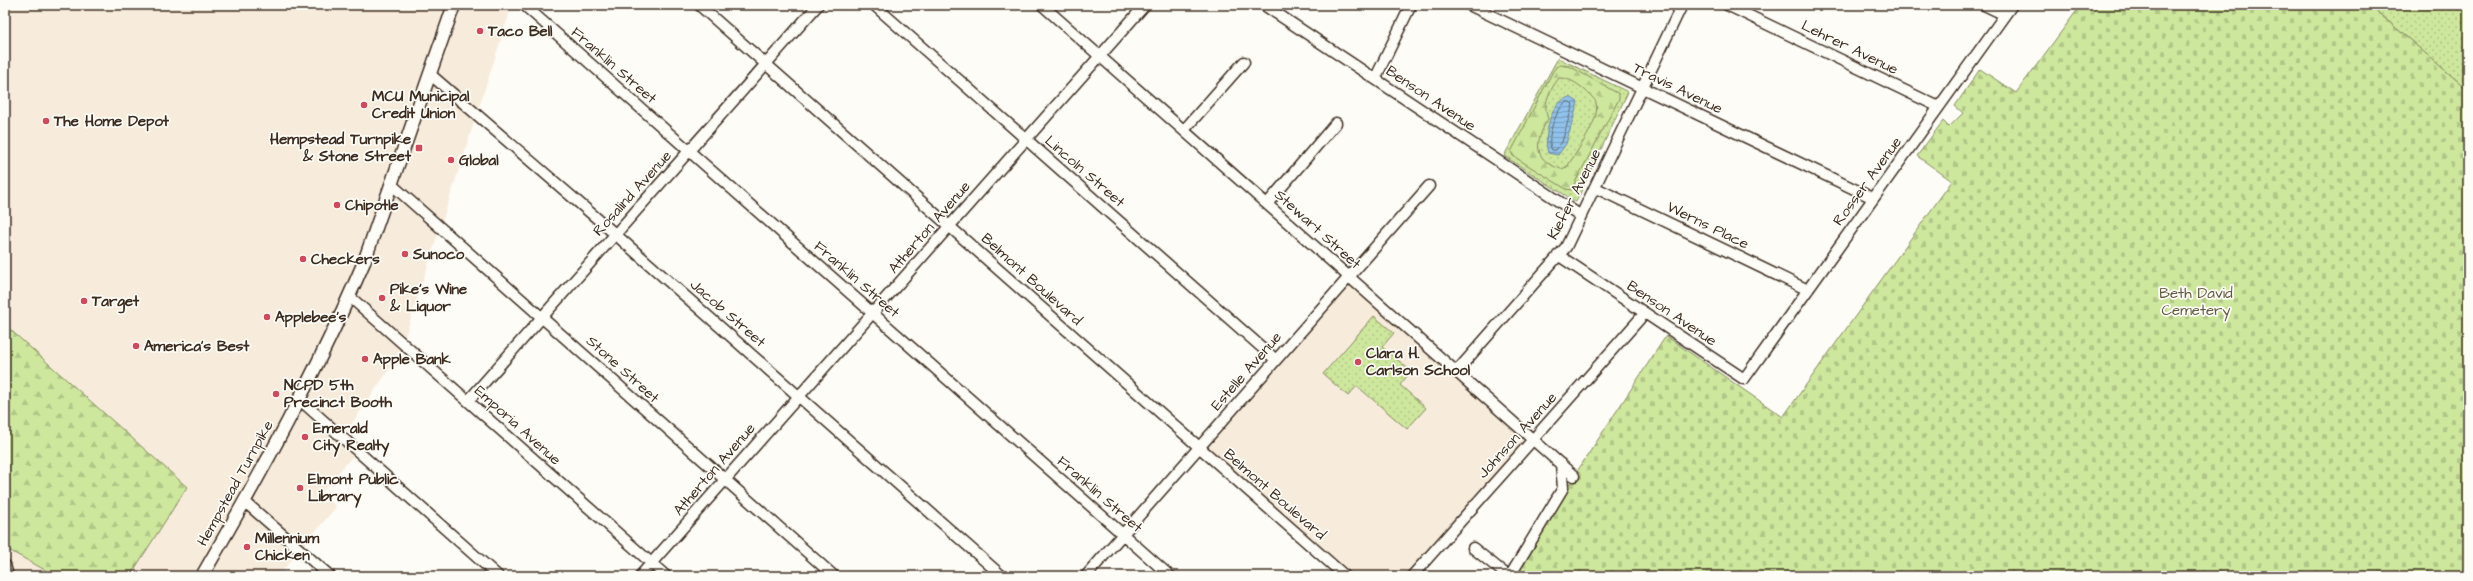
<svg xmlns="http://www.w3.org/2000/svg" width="2473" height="581" viewBox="0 0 2473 581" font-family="'Architects Daughter',sans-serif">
	<defs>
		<pattern id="grass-dots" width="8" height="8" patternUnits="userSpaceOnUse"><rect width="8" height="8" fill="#cde79d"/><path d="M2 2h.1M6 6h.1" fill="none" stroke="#b1c687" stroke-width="1.8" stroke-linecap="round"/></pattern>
		<pattern id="forest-firs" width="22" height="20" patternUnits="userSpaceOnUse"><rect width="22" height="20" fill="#cde79d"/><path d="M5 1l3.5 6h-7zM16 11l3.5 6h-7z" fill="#b1c687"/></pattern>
		<pattern id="cemetery-stones" width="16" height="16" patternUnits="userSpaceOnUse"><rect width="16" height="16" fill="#cde79d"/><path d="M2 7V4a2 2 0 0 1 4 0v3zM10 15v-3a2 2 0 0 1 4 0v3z" fill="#b1c687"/></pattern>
		<pattern id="water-rules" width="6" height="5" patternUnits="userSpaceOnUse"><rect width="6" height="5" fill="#90c2ec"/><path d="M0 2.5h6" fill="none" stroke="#779ebf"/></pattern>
	</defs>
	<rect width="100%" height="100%" fill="#fdfcf7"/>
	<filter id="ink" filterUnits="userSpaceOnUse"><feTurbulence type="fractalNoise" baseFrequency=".025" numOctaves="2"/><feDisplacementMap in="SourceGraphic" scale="8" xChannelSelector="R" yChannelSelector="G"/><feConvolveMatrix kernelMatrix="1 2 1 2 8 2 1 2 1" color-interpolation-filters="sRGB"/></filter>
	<g filter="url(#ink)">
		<path fill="#f7ecdb" d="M5,5H512L399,355L342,438L357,451L322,492L336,507L278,576H130L187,487L5,325Z
			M1349,283L1525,441L1404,576H1353L1204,446Z
			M5,548L56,576H8Z"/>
		<path fill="url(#grass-dots)" stroke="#84885e" d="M2379,5H2468V90L2375,10Z
			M1558,58L1628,92L1576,202L1504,156Z
			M1374,316L1394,333L1382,347L1411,371L1400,385L1426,408L1407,429L1357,386L1348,396L1323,374Z"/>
		<path fill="url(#forest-firs)" stroke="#84885e" fill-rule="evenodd" d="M1560,65L1569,66L1619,94V99L1571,190L1566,189L1513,156L1511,152L1553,71L1556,67ZM1559,78C1570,78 1578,84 1586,91C1589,95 1595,98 1596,103C1601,120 1576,152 1567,167L1561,169C1532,160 1535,141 1548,119C1542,103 1550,90 1559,78Z
			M5,325L187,487L130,576H56L5,548Z"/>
		<path fill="url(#cemetery-stones)" stroke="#84885e" d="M2081,5H2379L2375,10L2468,90V576H1513L1574,476L1666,336L1783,417L1952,181L1917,156L1943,121L1949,127L1963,113L1955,106L1980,69L2016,93Z"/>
		<path fill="url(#water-rules)" stroke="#6e859a" d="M1570,97L1578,102L1566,144L1558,155L1548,153C1543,136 1550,101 1570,97Z"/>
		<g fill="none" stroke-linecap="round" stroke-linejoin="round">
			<path stroke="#5d6770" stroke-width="1" d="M1566,102H1570L1573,104L1562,142L1556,150H1552C1545,139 1556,109 1566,102Z"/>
			<defs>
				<path id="minor" d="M524,5L1170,576
					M699,5L1345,576
					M874,5L1276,360
					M1042,5L1574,476
					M1264,5L1581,216
					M1469,5L1873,198
					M1727,5L1939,107
					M1984,5L2005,15
					M431,75L615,234L1002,576
					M1375,79L1411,5
					M1184,130L1244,62
					M391,184L834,576
					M1596,188L1808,290
					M1267,204L1336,123
					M1558,255L1744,379L2012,5
					M349,296L666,576
					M1456,372L1566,247L1682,5
					M299,399L498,576
					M468,401L818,5
					M244,501L330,576
					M1473,548L1508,576
					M5,565L8,576
					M640,576L1145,5
					M1086,576L1429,186
					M1412,576L1645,313
					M1510,576L1563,488L1561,464"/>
				<path id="major" d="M202,576C261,474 318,370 364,262L454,5"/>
			</defs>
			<use href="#minor" stroke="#3b2a1e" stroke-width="13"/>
			<use href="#major" stroke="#3b2a1e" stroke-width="15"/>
			<use href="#minor" stroke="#fdfcf7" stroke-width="10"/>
			<use href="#major" stroke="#fdfcf7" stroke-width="12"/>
		</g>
	</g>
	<g fill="#d1495b" stroke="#fdfcf7" stroke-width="1.5">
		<circle cx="480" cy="31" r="4"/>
		<circle cx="364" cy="105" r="4"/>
		<circle cx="46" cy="121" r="4"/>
		<rect x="415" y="144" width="8" height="8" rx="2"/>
		<circle cx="451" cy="160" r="4"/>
		<circle cx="337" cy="205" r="4"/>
		<circle cx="405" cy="254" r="4"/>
		<circle cx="303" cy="259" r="4"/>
		<circle cx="382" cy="298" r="4"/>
		<circle cx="84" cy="301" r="4"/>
		<circle cx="267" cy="317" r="4"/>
		<circle cx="136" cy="346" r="4"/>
		<circle cx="365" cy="359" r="4"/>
		<circle cx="1358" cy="362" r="4"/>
		<circle cx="276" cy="394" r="4"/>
		<circle cx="305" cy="437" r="4"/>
		<circle cx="300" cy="488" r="4"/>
		<circle cx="247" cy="547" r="4"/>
	</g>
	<g text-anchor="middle" stroke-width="3.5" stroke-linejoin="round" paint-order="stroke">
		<g font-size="15" font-weight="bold" fill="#3b2a1e" stroke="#fdfcf7" text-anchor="start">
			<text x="488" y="36">Taco Bell</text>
			<text x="372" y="101">MCU Municipal<tspan x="372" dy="17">Credit Union</tspan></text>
			<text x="54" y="126">The Home Depot</text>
			<text x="411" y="144" text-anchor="end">Hempstead Turnpike<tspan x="411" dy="17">&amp; Stone Street</tspan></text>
			<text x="459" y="165">Global</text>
			<text x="345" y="210">Chipotle</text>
			<text x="413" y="259">Sunoco</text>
			<text x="311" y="264">Checkers</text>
			<text x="390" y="294">Pike’s Wine<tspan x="390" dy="17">&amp; Liquor</tspan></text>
			<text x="92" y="306">Target</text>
			<text x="275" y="322">Applebee's</text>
			<text x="144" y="351">America’s Best</text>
			<text x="1366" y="358">Clara H.<tspan x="1366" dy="17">Carlson School</tspan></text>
			<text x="373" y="364">Apple Bank</text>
			<text x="284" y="390">NCPD 5th<tspan x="284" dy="17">Precinct Booth</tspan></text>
			<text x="313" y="433">Emerald<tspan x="313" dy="17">City Realty</tspan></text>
			<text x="308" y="484">Elmont Public<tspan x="308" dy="17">Library</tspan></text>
			<text x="255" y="543">Millennium<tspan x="255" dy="17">Chicken</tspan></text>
		</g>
		<g font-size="15" fill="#3b2a1e" stroke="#fdfcf7">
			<text transform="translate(1850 47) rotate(26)" y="5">Lehrer Avenue</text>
			<text transform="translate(614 65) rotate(41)" y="5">Franklin Street</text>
			<text transform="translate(1678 88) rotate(26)" y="5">Travis Avenue</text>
			<text transform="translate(1431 98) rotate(34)" y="5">Benson Avenue</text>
			<text transform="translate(1085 171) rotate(41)" y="5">Lincoln Street</text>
			<text transform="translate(1867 181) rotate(-54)" y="5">Rosser Avenue</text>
			<text transform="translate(632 193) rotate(-48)" y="5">Rosalind Avenue</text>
			<text transform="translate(1574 194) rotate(-63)" y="5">Kiefer Avenue</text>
			<text transform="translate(1708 225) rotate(26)" y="5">Werns Place</text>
			<text transform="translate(929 227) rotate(-49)" y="5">Atherton Avenue</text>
			<text transform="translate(1318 229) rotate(42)" y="5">Stewart Street</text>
			<text transform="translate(857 279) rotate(41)" y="5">Franklin Street</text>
			<text transform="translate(1032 279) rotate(42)" y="5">Belmont Boulevard</text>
			<text transform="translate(728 313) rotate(41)" y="5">Jacob Street</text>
			<text transform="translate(1672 313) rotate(34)" y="5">Benson Avenue</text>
			<text transform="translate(623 369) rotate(42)" y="5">Stone Street</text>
			<text transform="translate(1246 371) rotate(-49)" y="5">Estelle Avenue</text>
			<text transform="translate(518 425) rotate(42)" y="5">Emporia Avenue</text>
			<text transform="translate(1517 435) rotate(-48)" y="5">Johnson Avenue</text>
			<text transform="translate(714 469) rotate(-49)" y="5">Atherton Avenue</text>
			<text transform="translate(235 483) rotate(-61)" y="5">Hempstead Turnpike</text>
			<text transform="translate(1100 494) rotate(41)" y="5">Franklin Street</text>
			<text transform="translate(1275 494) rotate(41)" y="5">Belmont Boulevard</text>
		</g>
		<g font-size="15" fill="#60593e" stroke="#fdfcf7">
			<text x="2196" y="298">Beth David<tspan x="2196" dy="17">Cemetery</tspan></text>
		</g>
	</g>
	<rect width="2473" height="581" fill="none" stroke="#fdfcf7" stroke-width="20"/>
	<rect x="10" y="10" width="2453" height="561" fill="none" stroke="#3b2a1e" stroke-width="1.5" filter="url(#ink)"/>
</svg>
